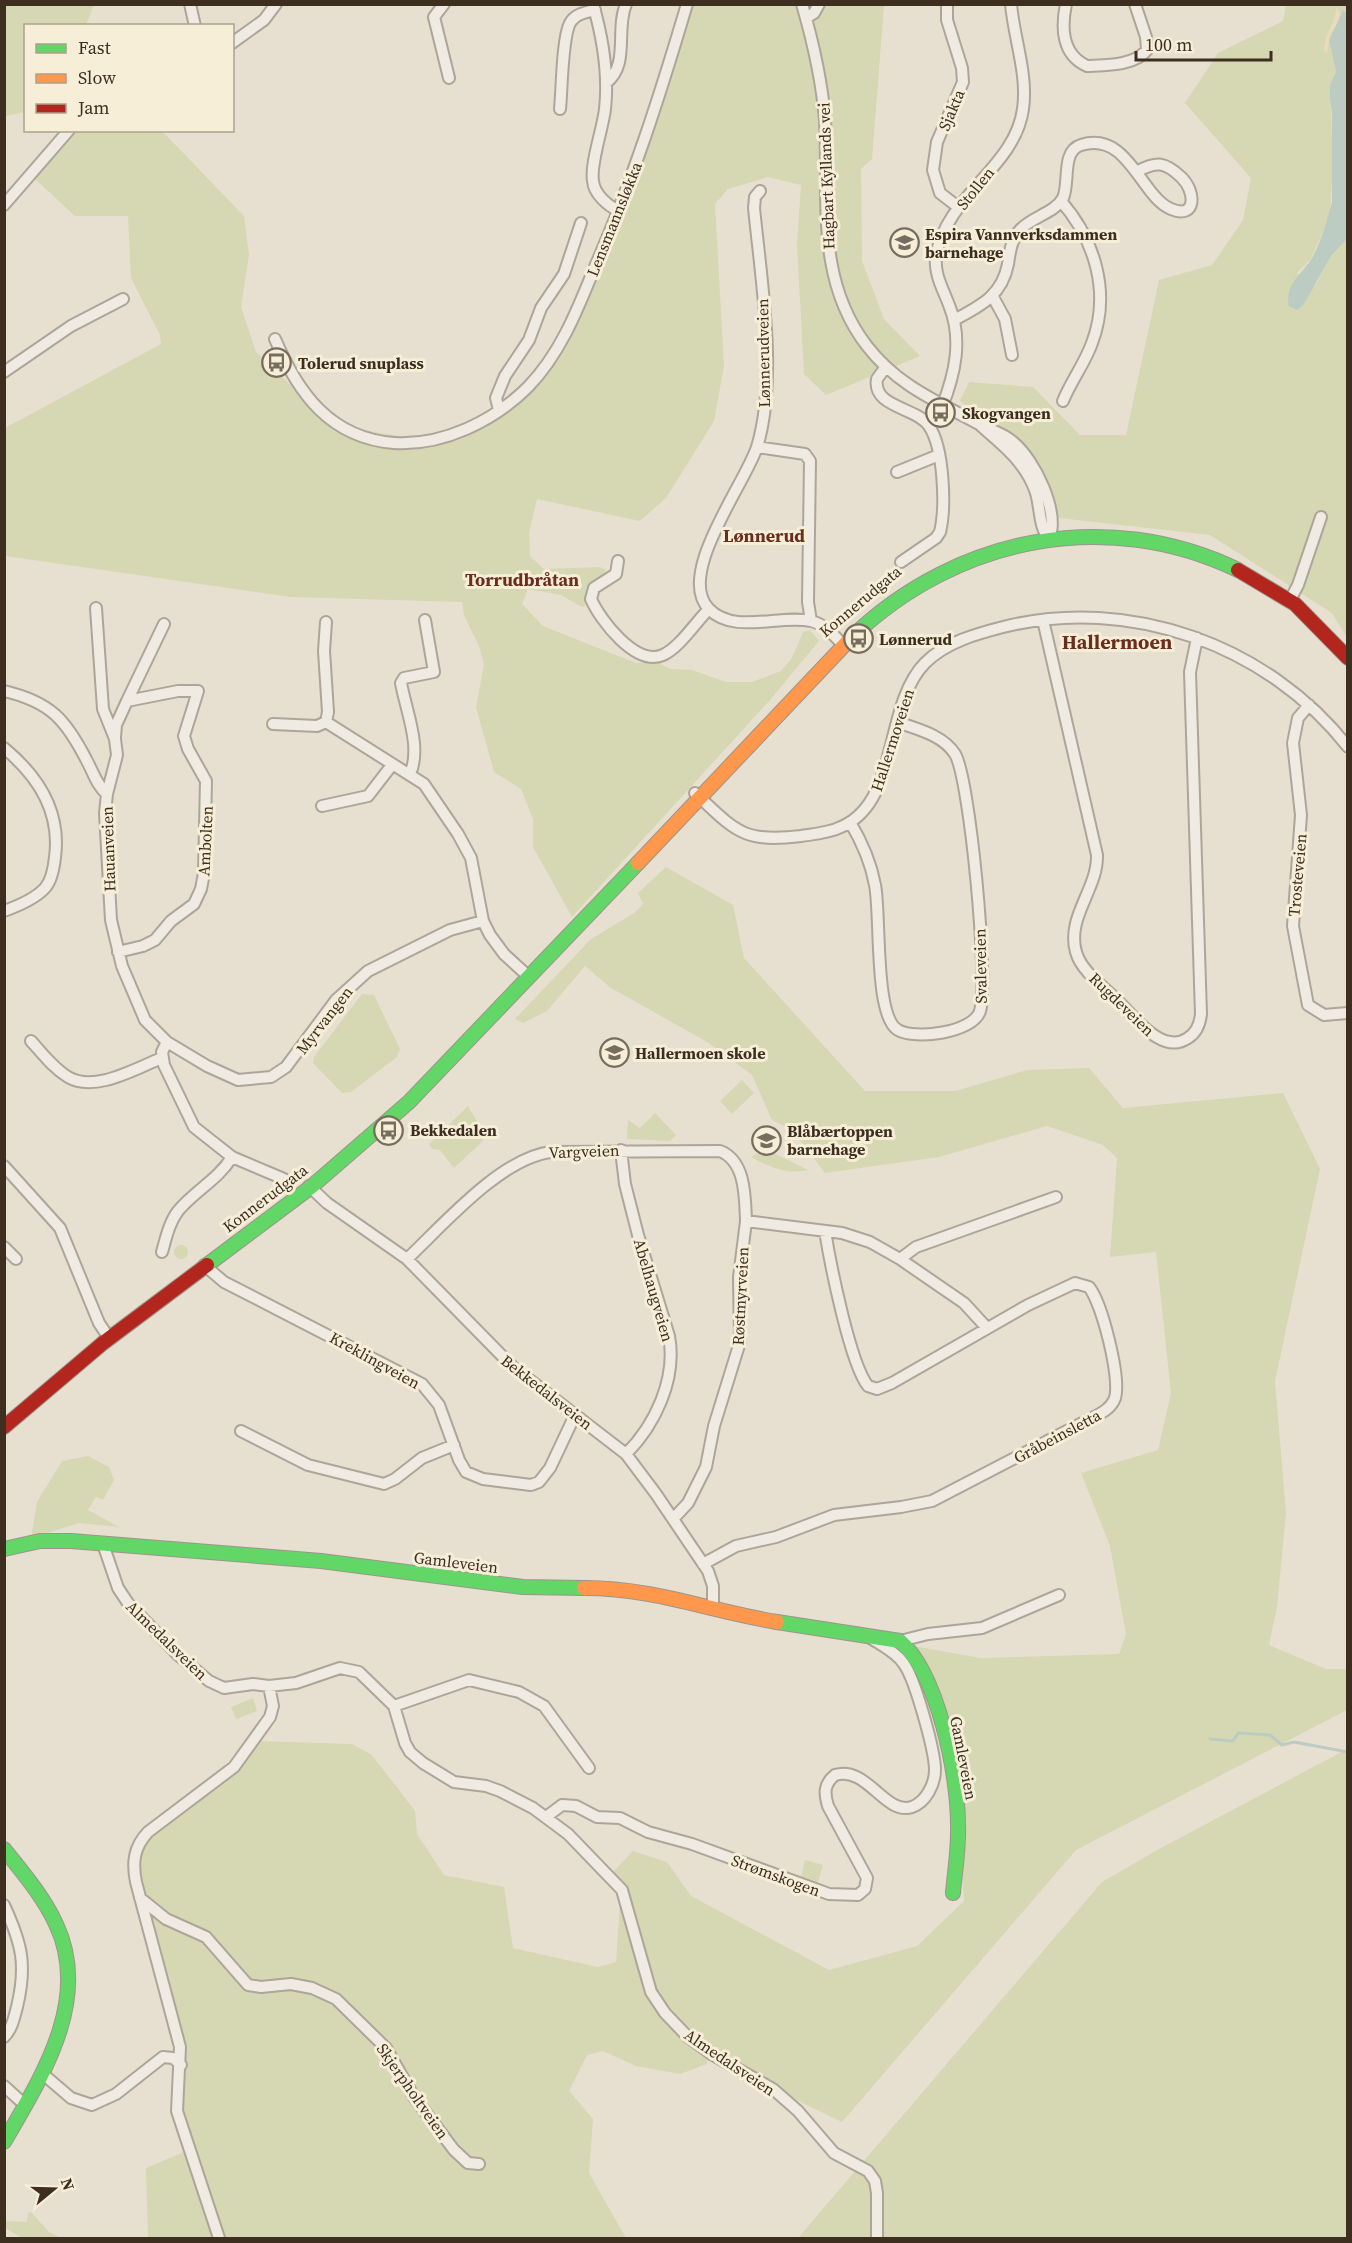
<svg xmlns="http://www.w3.org/2000/svg" width="1352" height="2243" viewBox="0 0 1352 2243" font-family="'Source Serif 4',serif">
	<rect width="100%" height="100%" fill="#e7e0d1"/>
	<path fill="#d6d7b3" d="M5,4L94,5L86,25L26,26L25,112L5,116Z
		M687,5H884L872,159L861,169L862,261L884,319L920,356L826,395L804,374L797,244L801,185L768,177L728,189L715,204L724,366L714,421L666,498L640,521L537,499L529,533L530,556L544,569L600,567L606,570C598,585 586,587 587,604L582,607L561,595L528,589L522,604L543,626L636,663L655,662L671,669L692,670L726,682H752L781,671L792,658L803,632L810,630L819,641L770,700L572,917L533,847V819L521,789L494,772L476,707L484,664L479,646L464,615L462,602L291,597L5,556V428L161,344L160,335L131,278L128,216H75L33,177L71,131H162L244,216L249,255L241,307L256,352L318,411L344,427L430,441L466,430L511,401L559,346L648,133Z
		M1286,5H1347V15L1343,10L1329,41L1336,73L1330,85L1333,163L1330,215L1311,259L1297,273L1315,286L1331,256L1347,239V638L1332,613L1210,535L1059,518L1032,453L960,401L969,382L1033,387L1080,435H1126L1159,280L1212,265L1243,220L1251,178L1185,103L1218,53L1283,21Z
		M666,867L733,905L744,958L865,1091H955L1027,1070L1089,1068L1123,1108L1283,1093L1320,1169L1275,1381L1286,1513L1277,1607L1269,1645L1326,1669H1347V1710L1076,1850L842,2122L708,2057L707,2064L680,2074L636,2066L603,2051L587,2055L569,2091L593,2119L589,2173L626,2238H148L146,2168L191,2149L178,2117L180,2064L137,1892V1846L257,1741L352,1744L372,1755L415,1811L417,1834L444,1875L504,1887L513,1948L598,1967L616,1962L621,1888L610,1875L633,1851L667,1862L691,1896L829,1970L917,1946L964,1901L958,1808L940,1706L908,1645L980,1658L1119,1654L1126,1634L1110,1546L1081,1473L1158,1450L1171,1393L1156,1252L1110,1257L1117,1158L1103,1145L1047,1126L939,1157L825,1173L793,1131L772,1120L752,1075L709,1043L611,988L585,966L547,1011L523,1023L515,1019L591,939L634,913L643,904L638,893Z
		M362,994L374,995L400,1049L397,1057L351,1092L342,1093L313,1063L314,1057Z
		M742,1080L754,1093L732,1114L720,1101Z
		M468,1106L483,1132V1141L454,1168L440,1150L432,1149L429,1144Z
		M655,1113L676,1135L670,1141L627,1139L628,1120L640,1128Z
		M765,1149L808,1170C788,1175 769,1167 751,1157Z
		M174 1252a7 7 0 1 1 14 0a7 7 0 1 1-14 0Z
		M88,1456L109,1467L114,1480L103,1500L96,1497L88,1510L119,1527L79,1523L31,1538L37,1502L62,1461Z
		M253,1698L257,1711L236,1719L231,1707Z
		M1347,1749V2238H798L1102,1882L1159,1849Z
		M805,1860L823,1865L816,1888L800,1882Z
		M31,2212L49,2232L61,2238H22L5,2228V2221L27,2222L28,2213Z"/>
	<path fill="#eadcb9" d="M1336,7L1340,13L1339,22L1330,34L1327,53L1324,50C1326,31 1336,23 1336,7Z"/>
	<path fill="#bcccc2" d="M1343,10L1348,15L1347,239L1331,256L1304,304L1297,310L1289,306C1284,285 1302,274 1312,258C1320,244 1329,216 1332,201V113L1330,99V85L1336,72L1329,41Z"/>
	<g fill="none" stroke-linecap="round" stroke-linejoin="round">
		<path stroke="#bcccc2" stroke-width="3" d="M1210,1739L1233,1741L1238,1733L1270,1735L1282,1745L1294,1742L1348,1752"/>
		<defs>
			<path id="street" d="M190,4L195,26
				M444,4L434,17L449,78
				M593,4C603,39 609,73 605,109C603,128 590,164 593,181C594,194 608,206 619,211
				M802,4C813,42 822,81 825,120C829,199 815,279 867,346C897,385 936,401 977,423C989,430 1002,432 1013,442C1035,460 1060,512 1049,539C1038,526 1041,506 1035,490C1024,461 1002,444 980,425
				M947,4V20L962,68L963,82L937,142L933,170L940,193L958,207
				M1066,4C1061,28 1062,55 1087,66C1106,65 1134,66 1147,50L1146,37L1135,4
				M806,18L814,13L819,4
				M232,43L264,20L276,4
				M606,83C630,65 615,30 626,4
				M560,109C562,90 562,38 570,23C575,14 586,12 595,10
				M760,191L755,197L754,208C761,279 778,379 757,447C745,484 675,575 709,609C734,635 780,614 811,621C824,624 834,635 843,645
				M1061,201C1095,240 1111,293 1092,343C1085,363 1071,381 1063,401
				M4,205L69,130
				M993,297L1005,319L1012,355
				M954,320C980,306 1002,296 1008,264C1010,251 1011,240 1020,230C1031,217 1055,213 1063,198C1070,183 1061,151 1081,145C1128,130 1141,197 1171,209C1197,220 1196,191 1181,177C1165,162 1157,161 1138,171
				M275,339C298,393 330,438 394,443C443,446 494,421 528,387C560,354 577,311 594,269C632,183 660,95 687,4
				M885,368L877,379C872,408 917,407 929,426C944,448 946,507 940,532L936,538L901,562
				M4,372L71,326L123,299
				M942,407C955,374 963,339 949,305C943,289 934,274 936,257C945,196 1015,168 1023,109C1028,74 1014,39 1011,4
				M499,410L496,398L505,376L529,340L541,308L564,274L581,223
				M757,447L805,454L810,461L808,602L811,621
				M897,472L939,455
				M618,561L616,574L594,588L591,599C600,620 636,667 663,655C680,647 695,623 709,609
				M1290,600L1298,585L1321,517
				M96,608L103,709L115,739L117,755L107,794L105,813L111,920L122,966L145,1020L167,1042L207,1066L238,1080L271,1077L286,1067L336,1000L368,971L450,930L483,921
				M1043,620L1097,855C1098,889 1066,917 1076,952C1081,971 1104,987 1117,1000C1134,1016 1162,1056 1188,1038C1196,1033 1200,1024 1201,1014L1190,672L1197,638
				M4,691C51,702 66,720 87,761C93,772 97,786 107,794
				M127,701L164,624
				M1309,705L1298,718L1293,743L1301,815L1293,926L1308,1005L1324,1015L1348,1013
				M326,722L424,784L458,834L471,858L483,921L490,935L504,954L528,976
				M273,724L317,726L326,722L328,712L324,651L326,622
				M115,737L116,725L127,701L178,691H198L184,736L188,749L206,781L204,873L201,889L194,904L171,921L155,940L143,946L118,952
				M4,748C38,776 61,812 55,857C54,867 52,880 45,888C35,899 18,906 4,911
				M410,774C422,747 406,711 401,683L404,678L434,672L425,620
				M695,793C736,831 742,843 801,836C814,834 829,833 841,827C900,802 883,706 925,663C946,642 976,634 1003,627C1129,595 1268,645 1348,747
				M322,806L368,796L392,765
				M850,822C862,842 871,863 875,885C881,915 874,1017 898,1030C915,1040 973,1033 980,1011C989,983 970,779 955,754C943,735 917,729 897,722
				M31,1041C42,1053 53,1068 68,1077C95,1093 136,1068 162,1058
				M167,1042L162,1052L164,1065L194,1127L232,1157L284,1179
				M621,1150L625,1184L638,1235L669,1336C677,1379 655,1425 626,1454
				M4,1166L60,1228L99,1323L109,1338
				M309,1186L327,1203L407,1259L513,1367L626,1454L656,1494L708,1571L713,1586V1607
				M4,1247L16,1259
				M162,1252C166,1238 169,1223 178,1211C194,1191 218,1180 232,1157
				M407,1259C444,1224 501,1158 551,1152L720,1151C746,1161 745,1198 746,1221
				M900,1259L916,1247L1056,1197
				M204,1265L224,1282L422,1384L439,1405L459,1460L466,1472L483,1479L531,1485L539,1482L550,1468L575,1415
				M241,1431L308,1465L384,1484L395,1479L422,1458L454,1445
				M673,1519L688,1503L706,1467L714,1426L740,1342L739,1277L746,1221L842,1233L870,1242L900,1259L964,1303L987,1328
				M103,1544L118,1588L128,1603L178,1655L209,1681L224,1688L253,1684L269,1686L296,1683L340,1668L359,1672L394,1706L405,1743L410,1752L423,1763L454,1782L486,1786L500,1791L533,1808L568,1834L622,1890L651,1992L665,2013L687,2036L713,2055L773,2089L798,2111L834,2153L868,2171L875,2181L877,2193V2238
				M703,1564L736,1546L776,1537L834,1515L901,1507L932,1501L1090,1419C1100,1414 1111,1409 1115,1398C1121,1378 1102,1303 1089,1287L1075,1283L1028,1305L892,1383L877,1389L868,1386C850,1364 830,1262 825,1231
				M900,1641L928,1634L982,1628L1059,1595
				M394,1706L469,1680L519,1692L544,1706L589,1768
				M546,1817L562,1805L576,1806L597,1817L620,1818L648,1832L692,1844L829,1894L858,1895L865,1889L867,1878L828,1806C824,1793 824,1784 835,1775C867,1765 885,1816 912,1807C926,1802 935,1784 935,1770C935,1751 915,1679 904,1664C897,1653 883,1646 872,1639
				M140,1898L166,1919L206,1937L248,1985L261,1987L291,1984L312,1988L336,1999L386,2048L414,2097L454,2150L468,2163L479,2164
				M4,1905C22,1944 27,1965 17,2007C14,2018 12,2029 4,2037
				M43,2074L71,2098L92,2105L116,2094L163,2057L173,2058L181,2065
				M4,2086L25,2105
				M219,2238L177,2111L180,2047L136,1882C132,1862 134,1847 148,1832L234,1767L270,1717L273,1706L269,1686"/>
			<path id="fast" d="M854,635C958,537 1107,507 1238,570
				M207,1265L311,1187L409,1102L638,863
				M4,1549L40,1541H71L321,1561L523,1587L584,1588
				M777,1622L900,1641C938,1674 958,1774 958,1825C959,1847 955,1870 953,1893
				M4,1849C23,1873 43,1896 56,1924C92,2000 41,2078 4,2142"/>
			<path id="slow" d="M638,863L854,635
				M584,1588C655,1588 709,1611 777,1622"/>
			<path id="jam" d="M1238,570L1295,604L1348,658
				M4,1427L103,1343L207,1265"/>
		</defs>
		<use href="#street" stroke="#ada599" stroke-width="14"/>
		<use href="#fast" stroke="#9c958a" stroke-width="16"/>
		<use href="#slow" stroke="#9c958a" stroke-width="16"/>
		<use href="#jam" stroke="#9c958a" stroke-width="16"/>
		<use href="#street" stroke="#efebe3" stroke-width="10"/>
		<use href="#fast" stroke="#63d668" stroke-width="14"/>
		<use href="#slow" stroke="#ff974d" stroke-width="14"/>
		<use href="#jam" stroke="#b3261e" stroke-width="14"/>
	</g>
	<defs>
		<symbol id="school-ring" viewBox="-11 -11 22 22"><circle r="9.5" fill="#f7eed8" stroke="#786c5e" stroke-width="1.5"/><path d="M0-5L7-2L0 1L-7-2ZM-4 1L0 2.5L4 1V4Q0 6-4 4Z" fill="#786c5e"/></symbol>
		<symbol id="bus-ring" viewBox="-11 -11 22 22"><circle r="9.5" fill="#f7eed8" stroke="#786c5e" stroke-width="1.5"/><path d="M-5-6H5V4H4V6H2V4H-2V6H-4V4H-5ZM-3.5-4V0h7V-4ZM-3.5 1.2v1.5H-2V1.2ZM2 1.2v1.5H3.5V1.2Z" fill="#786c5e"/></symbol>
	</defs>
	<g fill-rule="evenodd">
		<use href="#school-ring" x="888" y="226" width="33" height="33"/>
		<use href="#bus-ring" x="260" y="346" width="33" height="33"/>
		<use href="#bus-ring" x="924" y="396" width="33" height="33"/>
		<use href="#bus-ring" x="842" y="622" width="33" height="33"/>
		<use href="#school-ring" x="598" y="1036" width="33" height="33"/>
		<use href="#bus-ring" x="372" y="1114" width="33" height="33"/>
		<use href="#school-ring" x="750" y="1124" width="33" height="33"/>
	</g>
	<g text-anchor="middle" stroke-width="6" stroke-linejoin="round" paint-order="stroke">
		<g font-size="16" fill="#3d2e20" stroke="#f7eed8">
			<text transform="translate(951 110) rotate(-67)" y="6">Sjakta</text>
			<text transform="translate(826 176) rotate(-92)" y="6">Hagbart Kyllands vei</text>
			<text transform="translate(975 188) rotate(-51)" y="6">Stollen</text>
			<text transform="translate(614 219) rotate(-68)" y="6">Lensmannsløkka</text>
			<text transform="translate(763 353) rotate(-91)" y="6">Lønnerudveien</text>
			<text transform="translate(860 601) rotate(-40)" y="6">Konnerudgata</text>
			<text transform="translate(892 740) rotate(-72)" y="6">Hallermoveien</text>
			<text transform="translate(205 841) rotate(-87)" y="6">Ambolten</text>
			<text transform="translate(108 849) rotate(-92)" y="6">Hauanveien</text>
			<text transform="translate(1297 875) rotate(-85)" y="6">Trosteveien</text>
			<text transform="translate(980 966) rotate(-91)" y="6">Svaleveien</text>
			<text transform="translate(1122 1004) rotate(44)" y="6">Rugdeveien</text>
			<text transform="translate(324 1020) rotate(-52)" y="6">Myrvangen</text>
			<text transform="translate(584 1151) rotate(-2)" y="6">Vargveien</text>
			<text transform="translate(265 1198) rotate(-37)" y="6">Konnerudgata</text>
			<text transform="translate(654 1290) rotate(74)" y="6">Abelhaugveien</text>
			<text transform="translate(740 1296) rotate(-87)" y="6">Røstmyrveien</text>
			<text transform="translate(375 1360) rotate(29)" y="6">Kreklingveien</text>
			<text transform="translate(547 1392) rotate(38)" y="6">Bekkedalsveien</text>
			<text transform="translate(1057 1436) rotate(-28)" y="6">Gråbeinsletta</text>
			<text transform="translate(456 1562) rotate(7)" y="6">Gamleveien</text>
			<text transform="translate(167 1640) rotate(44)" y="6">Almedalsveien</text>
			<text transform="translate(964 1758) rotate(79)" y="6">Gamleveien</text>
			<text transform="translate(776 1875) rotate(20)" y="6">Strømskogen</text>
			<text transform="translate(730 2062) rotate(34)" y="6">Almedalsveien</text>
			<text transform="translate(413 2091) rotate(55)" y="6">Skjerpholtveien</text>
		</g>
		<g font-size="16" font-weight="bold" fill="#3d2e20" stroke="#f7eed8" text-anchor="start">
			<text x="925" y="240">Espira Vannverksdammen<tspan x="925" dy="18">barnehage</tspan></text>
			<text x="298" y="369">Tolerud snuplass</text>
			<text x="962" y="419">Skogvangen</text>
			<text x="879" y="645">Lønnerud</text>
			<text x="635" y="1059">Hallermoen skole</text>
			<text x="410" y="1136">Bekkedalen</text>
			<text x="787" y="1137">Blåbærtoppen<tspan x="787" dy="18">barnehage</tspan></text>
		</g>
		<g font-size="18" font-weight="bold" fill="#6b2e1e" stroke="#f7eed8">
			<text x="764" y="542">Lønnerud</text>
			<text x="522" y="586">Torrudbråtan</text>
		</g>
		<g font-size="20" font-weight="bold" fill="#6b2e1e" stroke="#f7eed8">
			<text x="1117" y="649">Hallermoen</text>
		</g>
	</g>
	<rect width="1352" height="2243" fill="none" stroke="#3d2e20" stroke-width="12"/>
	<rect x="24" y="24" width="210" height="108" fill="#f7eed8" stroke="#ada18e" stroke-width="1.5"/>
	<rect x="36" y="44" width="30" height="9" fill="#63d668" stroke="#ada18e" stroke-width="1.5"/>
	<text x="78" y="54" font-size="18" fill="#3d2e20">Fast</text>
	<rect x="36" y="74" width="30" height="9" fill="#ff974d" stroke="#ada18e" stroke-width="1.5"/>
	<text x="78" y="84" font-size="18" fill="#3d2e20">Slow</text>
	<rect x="36" y="104" width="30" height="9" fill="#b3261e" stroke="#ada18e" stroke-width="1.5"/>
	<text x="78" y="114" font-size="18" fill="#3d2e20">Jam</text>
	<g transform="translate(54 2189) rotate(71)" stroke="#f7eed8" stroke-width="4.5" paint-order="stroke">
	<path d="M0-4.5L10 22L0 15L-10 22Z" fill="#3d2e20"/>
	<text y="-9" font-size="16" font-weight="bold" text-anchor="middle" fill="#3d2e20">N</text>
	</g>
	<path d="M1136 51v9h135v-9" fill="none" stroke="#3d2e20" stroke-width="3"/>
	<text x="1145" y="51" font-size="18" fill="#3d2e20" stroke="#f7eed8" stroke-width="4.5" paint-order="stroke">100 m</text>
</svg>
